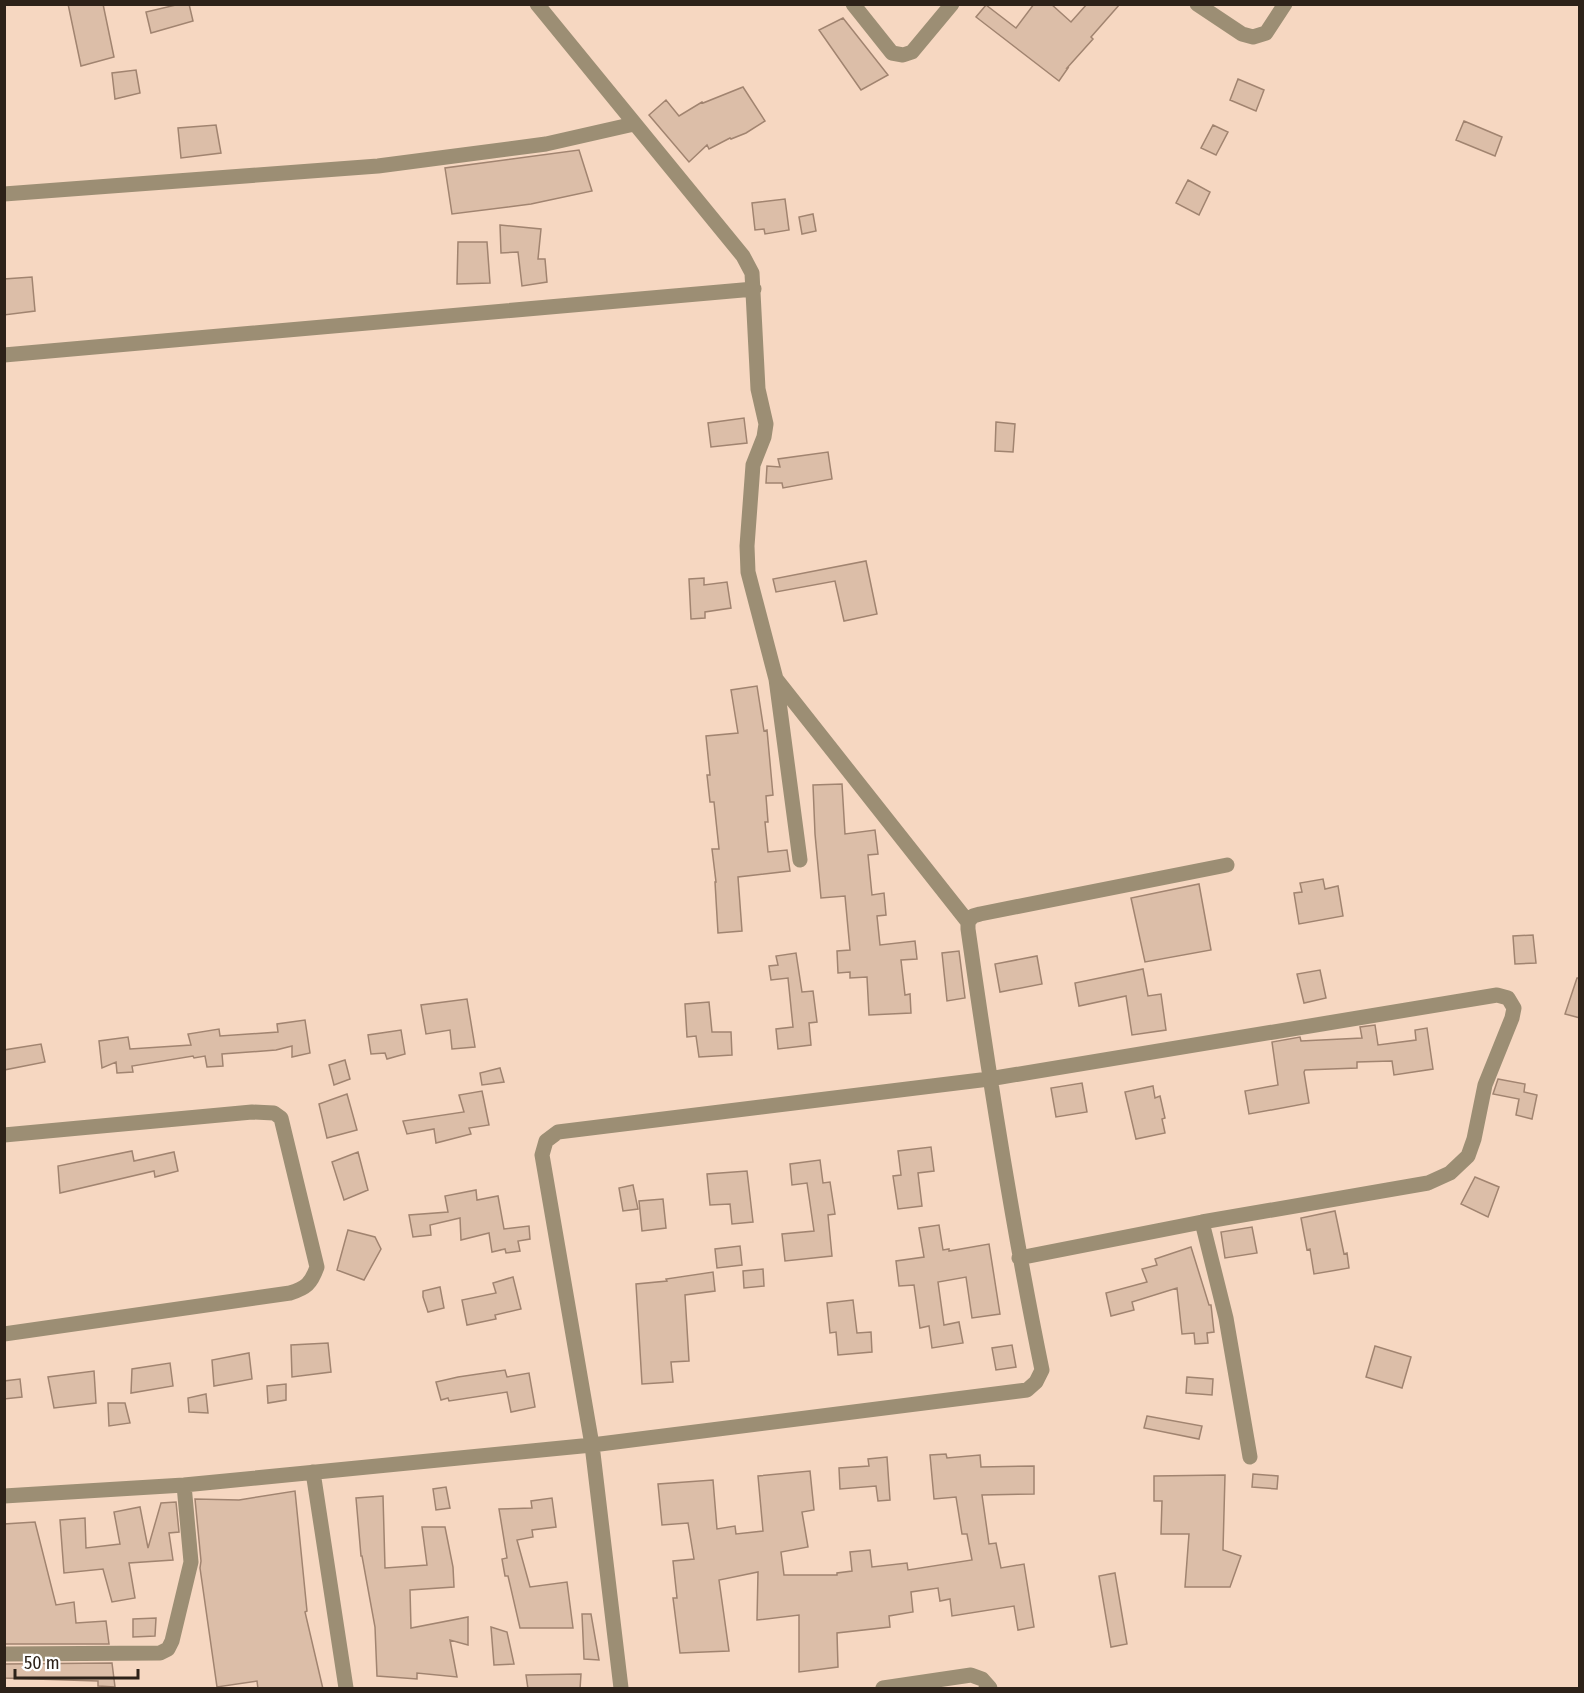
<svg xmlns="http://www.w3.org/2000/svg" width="1584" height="1693" viewBox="0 0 1584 1693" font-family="'Fira Sans Condensed',sans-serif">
	<rect width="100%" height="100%" fill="#f6d7c1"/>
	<path fill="#dcbea8" stroke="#a18470" stroke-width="1.5" d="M68,4H103L114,57L81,66Z
		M180,4H189L193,21L151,33L146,12Z
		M1034,4H1051L1071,22L1087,4H1120L1091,37L1093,39L1067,68H1068L1059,81L976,17L986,5L1016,28Z
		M843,18L888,75L861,90L819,30Z
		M136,70L140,93L115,99L112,73Z
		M1238,79L1264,90L1256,111L1230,100Z
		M743,87L765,121L746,133L731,139L730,138L709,149L707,145L689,162L649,115L666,100L679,116L702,102L703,103Z
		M1464,121L1502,137L1495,156L1456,140Z
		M216,125L221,153L181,158L178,128Z
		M1213,125L1228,132L1216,155L1201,148Z
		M579,150L592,191L531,204L452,214L445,168Z
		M1188,180L1210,192L1199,215L1176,203Z
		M785,199L789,230L765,234L764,229L755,230L752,203Z
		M813,214L816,231L802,234L799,217Z
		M500,225L541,229L538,259H545L547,282L522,286L518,252L501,253Z
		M458,242H487L490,283L457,284Z
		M32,277L35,311L4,315V279Z
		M744,418L747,443L711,447L708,423Z
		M996,422L1015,424L1013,452L995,451Z
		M828,452L832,479L783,488L782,483H766L767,466L780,467L778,459Z
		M866,561L877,614L844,621L835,581L776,592L773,579Z
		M704,578V585L727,582L731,608L705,612V618L691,619L689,579Z
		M757,686L764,731L767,730L773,795L766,796L768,822H765L768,852L787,850L790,871L738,877L742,931L718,933L715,882H716L712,849H719L714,802H710L707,775H710L706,736L738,733L731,690Z
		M842,784L845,834L875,830L878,854L868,855L872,895L884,893L886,915L877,916L880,945L915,941L917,959L901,960L905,995L910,994L911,1013L869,1015L867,977L850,978V972L838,973L837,951L850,950L845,896L821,898L815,834L813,785Z
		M1323,879L1325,889L1338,886L1343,916L1299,924L1294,893L1302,892L1300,883Z
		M1199,884L1211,950L1145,962L1131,898Z
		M1533,935L1536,963L1515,964L1513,936Z
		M959,951L965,998L947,1001L942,953Z
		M796,953L802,992L813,991L817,1022L809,1023L811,1045L778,1049L776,1029L793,1027L788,978L771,980L769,966L778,965L776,956Z
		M1037,956L1042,984L1000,992L995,964Z
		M1143,969L1148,996L1161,994L1166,1030L1132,1035L1126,996L1079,1006L1075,983Z
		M1320,970L1326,998L1304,1003L1297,974Z
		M1577,978H1580V1018L1565,1014Z
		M467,999L475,1047L452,1049L450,1030L426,1034L421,1005Z
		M709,1002L712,1032H731L732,1055L699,1057L696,1036L687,1037L685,1004Z
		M305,1020L310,1053L292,1057V1046L276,1050L222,1054L223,1066L207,1067L205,1056L194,1058L193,1056L132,1066L133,1072L117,1073L116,1062L102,1068L99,1041L128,1037L130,1049L191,1045L188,1034L219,1029L220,1036L278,1032L277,1024Z
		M1375,1025L1378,1045L1416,1040L1415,1030L1427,1028L1433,1069L1394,1075L1392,1061L1357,1062V1068L1305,1070L1304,1072L1309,1103L1249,1114L1245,1091L1278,1085L1272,1042L1300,1037L1301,1041L1362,1038L1360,1027Z
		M401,1030L405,1054L387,1059L385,1053L371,1054L368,1035Z
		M41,1044L45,1062L4,1070V1050Z
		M345,1060L350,1079L334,1085L329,1065Z
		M500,1068L504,1082L482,1085L480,1073Z
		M1498,1079L1525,1084L1524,1092L1537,1095L1532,1119L1516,1115L1519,1099L1493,1094Z
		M1082,1083L1087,1112L1056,1117L1051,1088Z
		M1153,1086L1155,1098L1160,1096L1165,1118L1162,1119L1165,1133L1136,1139L1125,1092Z
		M482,1091L489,1125L469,1128L471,1134L436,1143L434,1129L407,1134L403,1121L464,1112L459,1095Z
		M347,1094L357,1130L327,1138L319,1104Z
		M931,1147L934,1171L918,1173L922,1206L898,1209L893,1176L901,1175L898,1151Z
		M132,1151L134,1161L174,1152L178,1171L155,1177L154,1171L60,1193L58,1166Z
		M358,1152L368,1190L344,1200L332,1162Z
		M820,1160L823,1183L830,1182L835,1214L828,1215L832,1256L785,1261L782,1234L814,1231L807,1183L792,1185L790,1164Z
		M747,1171L753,1222L732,1224L730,1204L710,1205L707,1174Z
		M1475,1177L1499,1187L1488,1217L1461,1204Z
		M633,1185L638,1209L623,1211L619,1188Z
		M476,1190L477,1200L498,1196L504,1229L529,1226L530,1239L518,1241L520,1251L506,1253L505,1249L492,1252L489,1233L461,1240L460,1218L430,1225L431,1235L413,1237L409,1215L448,1212L445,1196Z
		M663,1199L666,1228L642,1231L639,1201Z
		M1335,1211L1344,1254L1347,1253L1349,1268L1314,1274L1310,1249L1307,1250L1301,1218Z
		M939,1225L943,1250L949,1249V1251L989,1244L1000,1314L972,1318L966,1277L938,1282L944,1325L959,1322L963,1343L932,1348L929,1326L920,1328L914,1285L899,1286L896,1261L924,1257L919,1228Z
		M1252,1227L1257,1253L1225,1258L1221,1232Z
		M348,1230L375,1237L381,1249L364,1280L337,1270Z
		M740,1246L742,1265L717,1268L715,1249Z
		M1191,1247L1209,1305H1211L1214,1332L1207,1333L1208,1343L1195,1344L1194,1333L1182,1334L1177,1288L1132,1302L1134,1310L1111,1316L1106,1293L1147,1282L1142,1269L1157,1265L1155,1259Z
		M763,1269L764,1286L744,1288L743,1271Z
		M713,1272L715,1291L685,1295L689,1361L671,1362L673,1382L642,1384L636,1284L667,1281L666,1279Z
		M513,1277L521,1309L495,1315L496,1319L467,1325L462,1300L496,1293L493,1283Z
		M440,1287L444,1308L428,1312L423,1297V1291Z
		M853,1300L857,1333L871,1332L872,1352L838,1355L836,1332L830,1333L827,1303Z
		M328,1343L331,1372L292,1377L291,1345Z
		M1012,1345L1016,1367L996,1370L992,1348Z
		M1375,1346L1411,1357L1402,1388L1366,1377Z
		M249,1353L252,1379L214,1386L212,1360Z
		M170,1363L173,1386L131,1393L132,1369Z
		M505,1370L507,1377L529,1373L535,1407L511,1412L507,1392L449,1401L448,1398L441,1400L436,1382L458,1377Z
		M94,1371L96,1403L54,1408L48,1377Z
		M1187,1377L1213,1379L1212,1395L1186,1393Z
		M20,1379L22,1397L4,1399V1381Z
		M286,1384V1400L268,1403L267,1386Z
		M206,1394L208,1413L189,1412L188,1398Z
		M108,1403H125L130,1423L109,1426Z
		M1147,1416L1202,1426L1199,1439L1144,1428Z
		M946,1454L947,1458L980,1455L981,1467L1034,1466V1494L982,1495L989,1544L996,1543L1001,1568L1024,1564L1034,1627L1018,1630L1014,1606L952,1616L950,1599L940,1601L938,1588L911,1592L913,1612L889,1616L890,1627L837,1633L838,1667L799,1672V1615L757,1620L758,1572L719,1580L729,1651L680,1653L673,1598H677L673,1561L694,1559L688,1523L662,1525L658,1484L713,1480L717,1529L735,1526L736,1534L763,1531L758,1476L810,1471L814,1510L802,1512L808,1547L781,1552L784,1575H837V1573L852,1571L850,1552L870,1550L872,1567L907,1563L908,1570L972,1560L967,1534H962L956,1497L934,1499L930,1455Z
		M887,1457L890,1500L878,1501L876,1486L840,1489L839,1468L869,1466L868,1459Z
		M1253,1474L1278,1476L1277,1489L1252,1487Z
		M1225,1475L1223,1550L1241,1556L1230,1587H1185L1189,1534H1161L1162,1501H1154V1476Z
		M446,1487L450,1508L436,1510L433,1489Z
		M295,1491L307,1611L305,1612L323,1689H258L257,1681L217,1687L200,1568L201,1561L195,1499L239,1500Z
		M383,1496L385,1568L427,1565L422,1527H445L453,1567L454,1587L410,1590L411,1628L468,1617V1645L450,1640L457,1677L417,1673V1679L377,1676L375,1627L362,1556H361L356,1498Z
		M552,1498L556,1527L532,1530L533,1537L517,1540L530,1587L567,1582L573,1628H520L508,1576H505L502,1559L507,1558L499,1509L532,1508L531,1501Z
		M176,1502L179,1532L169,1533L173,1560L129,1563L135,1598L112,1602L103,1569L64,1573L60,1520L85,1518L86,1548L120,1544L114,1512L140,1507L148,1548L161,1503Z
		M35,1522L56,1605L74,1602L76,1623L106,1621L109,1644H4V1524Z
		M1115,1573L1127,1644L1111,1647L1099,1576Z
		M582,1614H591L599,1660L584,1659Z
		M156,1618L155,1636L133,1637V1619Z
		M491,1627L507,1632L514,1664L494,1665Z
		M112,1663L115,1687L98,1686V1681L4,1678V1664Z
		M581,1674L580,1689H528L526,1675Z"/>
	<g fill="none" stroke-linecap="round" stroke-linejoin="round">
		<path stroke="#9c8e74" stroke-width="15" d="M537,4L743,256L752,273L758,389L766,424L764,437L753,465L747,546L748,572L776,679L800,860
			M853,4L892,53L903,55L912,52L952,4
			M1197,4L1242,34L1253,37L1266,33L1285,4
			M4,194L378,166L546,144L634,124
			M4,355L754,289
			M968,922L973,916L980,914L1227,865
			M4,1135L252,1112L274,1113L281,1118L317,1267C311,1284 306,1288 290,1293L4,1334
			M1202,1222L1226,1318L1250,1457
			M313,1472L346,1688
			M4,1496L184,1485L592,1445L1027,1390L1036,1382L1042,1370C1012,1224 989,1077 968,929V922L776,679
			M4,1654L160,1653L168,1649L172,1641L191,1562L184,1485
			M621,1688L592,1445L542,1155L546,1141L558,1132L989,1079L1497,995L1508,998L1514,1008L1512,1018L1485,1085L1474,1139L1468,1156L1450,1173L1428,1183L1202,1222L1019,1258
			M883,1688L971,1675L982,1679L990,1688"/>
	</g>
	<rect width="1584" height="1693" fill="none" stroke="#2d2219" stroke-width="12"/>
	<path d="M15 1669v9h123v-9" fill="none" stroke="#2d2219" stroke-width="3"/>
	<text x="24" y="1669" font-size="18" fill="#2d2219" stroke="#ffffff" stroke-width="4.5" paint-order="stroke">50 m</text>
</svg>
